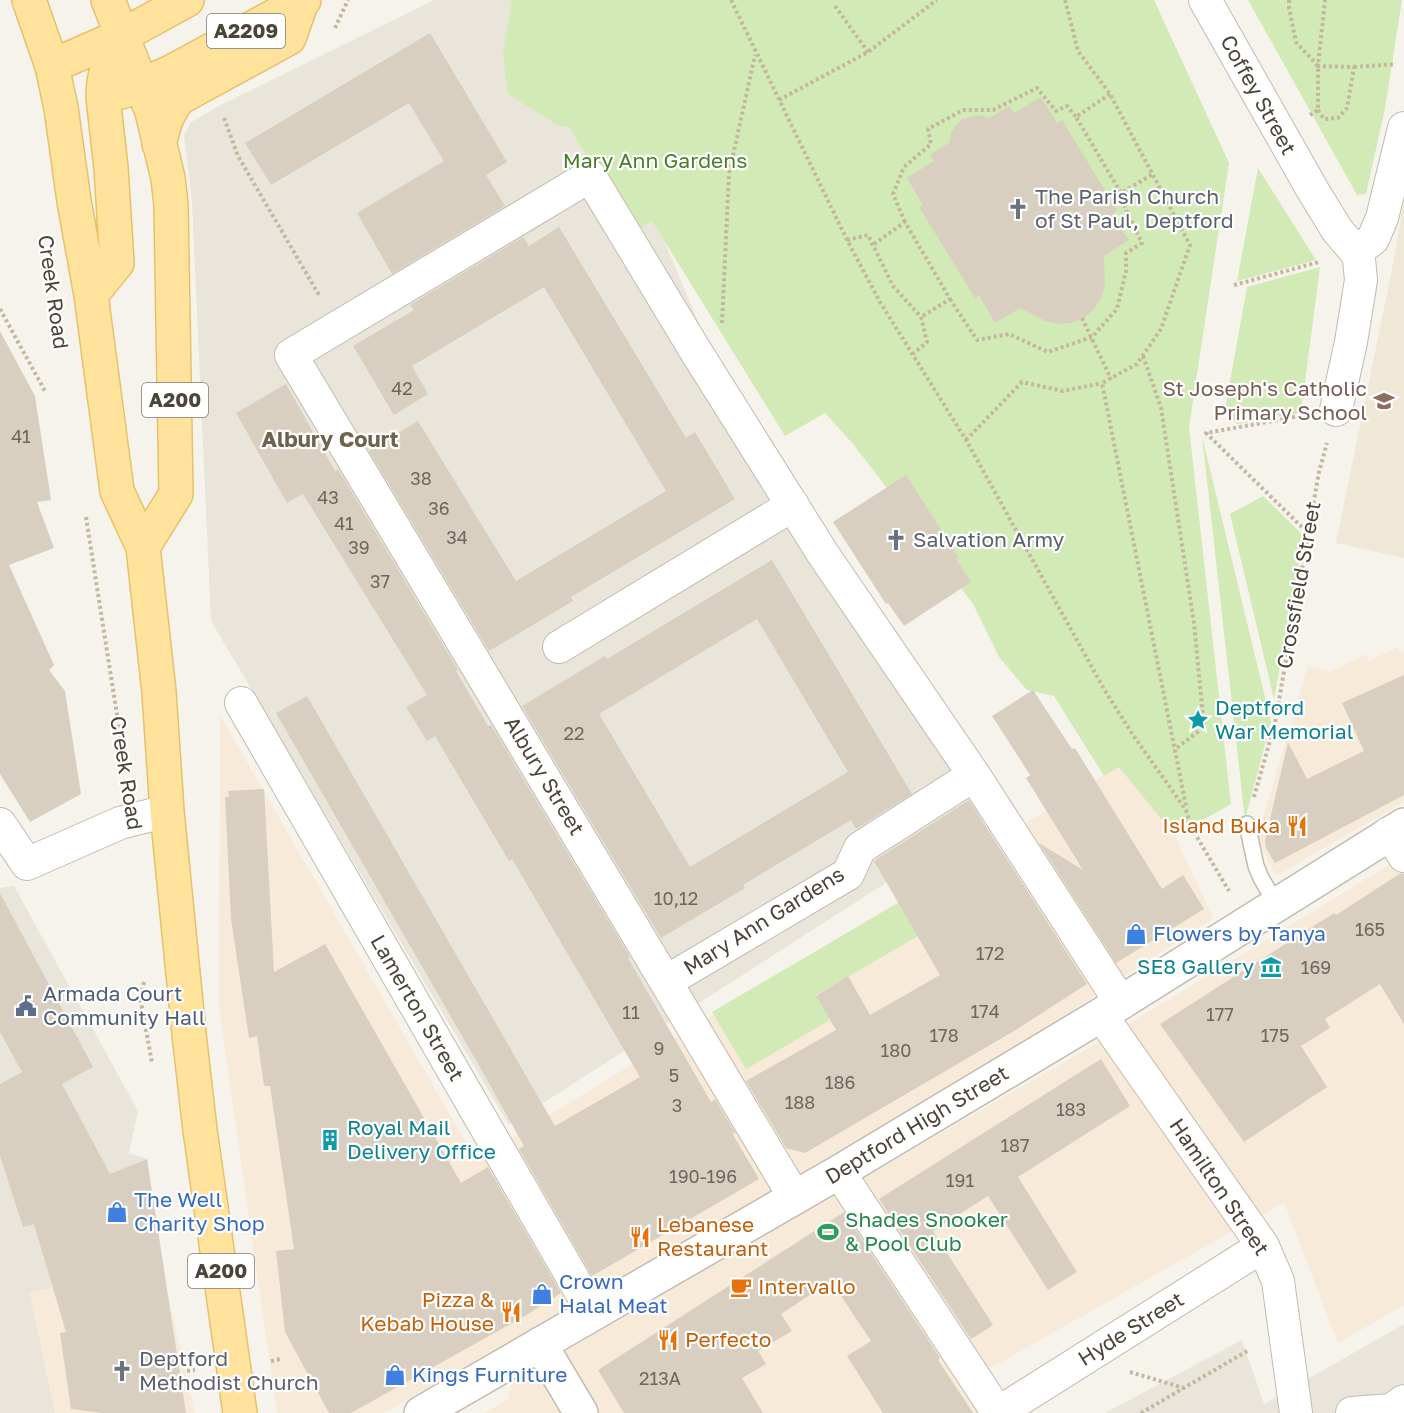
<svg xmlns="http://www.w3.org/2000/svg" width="1404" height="1413" viewBox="0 0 1404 1413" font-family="'Golos Text',sans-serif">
	<rect width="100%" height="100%" fill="#f6f3ec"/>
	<path fill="#eae5da" d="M434,0H563L715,362L993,814L509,1125L211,621L192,203L184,135L190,123L217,107Z
		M14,886L138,1111L129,1153L147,1159L167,1291L30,1292L55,1413H0V888Z
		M1404,1324V1413H1105L1242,1340L1264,1404Z"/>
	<path fill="#f7ead8" d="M1398,647L1399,653L1404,651V802L1276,876L1257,838L1308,666L1330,672L1366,654L1369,661Z
		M220,715L476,1160L1119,766L1175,836L1213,918L996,1061L384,1413H277L219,1007Z
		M1404,856V1305L1338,1343L1284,1202L964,1383L993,1413H484L508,1399L512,1382L1097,1043Z
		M53,1287L167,1291L195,1413H55L30,1292Z"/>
	<path fill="#efe8d6" d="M1404,201V558L1336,543L1393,264Z"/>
	<path fill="#d2eab5" d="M512,0H1154L1229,163L1189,427L1231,804L1175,836L1119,767L1104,776L1054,696L1027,690L999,657L973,604L877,475L853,444L825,413L785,436L652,221L634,232L569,127L557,125L508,94L503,54Z
		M1248,0H1402L1385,108L1366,194L1357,195Z
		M1258,168L1316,260L1237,281Z
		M1320,267L1301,413L1237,424L1225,409L1247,287Z
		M1202,436L1271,722L1245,820Z
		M1263,496L1304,536L1274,699L1230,514Z
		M898,903L918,936L816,995L830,1020L746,1069L712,1012Z"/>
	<path fill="#d8cfc1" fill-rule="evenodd" d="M430,33L507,162L486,175L505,206L392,274L357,213L444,161L409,103L271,185L245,143Z
		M1041,97L1057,123L1062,120L1117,210L1112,214L1129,240L1104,256L1105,284L1102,297L1094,309L1084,318L1072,323L1059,324L1045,321L1020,308L995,323L979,295L975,298L919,207L923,205L907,178L934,161L930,155L950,142L951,133L956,125L962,119L980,115L989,118L1010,106L1014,113Z
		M559,227L686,438L695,432L735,499L571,597L573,601L489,651L369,451L418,421L516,581L666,491L544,287L412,366L428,394L394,415L353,346L414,310L410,305L523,237L529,246Z
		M0,331L35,396L51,500L37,502L54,548L9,565L54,665L49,670L65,691L81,794L30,822L0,774Z
		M286,384L335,471L338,469L458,670L456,671L488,726L491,725L630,957L628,958L711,1102L715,1099L736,1134L732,1133L759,1179L592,1276L519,1149L524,1146L477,1062L276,713L307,696L555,1126L640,1077L512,859L509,861L435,736L427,741L406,707L427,695L303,494L287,503L236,413Z
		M906,475L959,558L956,559L971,582L904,626L888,603L886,604L833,522Z
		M772,560L912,794L856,829L851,820L743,885L745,888L661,938L522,706L605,656L607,659ZM757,619L848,772L690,867L599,714Z
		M1404,675V795L1275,863L1266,848L1265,841L1288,742L1307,779L1364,751L1342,703Z
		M1033,690L1072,749L1075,748L1162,889L1183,875L1204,909L1116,963L1039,843L1083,870L1026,778L1030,775L992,716Z
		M264,789L274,972L325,944L461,1183L488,1167L561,1293L525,1316L351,1413H329L285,1332L276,1251L294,1249L270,1086H264L257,1036L249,1038L231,919L225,797H229L228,791Z
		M969,800L1087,984L1014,1031L805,1153L786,1148L746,1081L836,1030L816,996L848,976L870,1015L940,975L874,861Z
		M1401,873L1404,874V1024L1380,984L1325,1019L1330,1028L1301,1046L1327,1087L1244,1142L1160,1024L1334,913L1336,915Z
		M0,893L93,1067L62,1084L110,1174L147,1159L186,1413H102L71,1409L60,1333L66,1332L34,1224L23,1227L0,1156V1084L22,1072L0,1032Z
		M1101,1059L1130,1106L1018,1177L1077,1272L1048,1290L988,1196L933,1231L993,1325L971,1339L879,1199Z
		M844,1212L940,1358L938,1360L973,1413H883L847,1356L871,1341L831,1281L781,1314L792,1331L758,1351L766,1364L742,1378L763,1413H624L598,1370Z"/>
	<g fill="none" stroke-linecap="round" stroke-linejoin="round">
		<defs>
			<path id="service" d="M1247,824L1256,866L1261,878L1276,904"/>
			<path id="minor" d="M1205,0L1312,189L1337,230L1356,252L1359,259L1361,280L1351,342L1336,410
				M1356,252L1373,239L1382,218L1404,128
				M559,647L793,505
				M241,703L593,1313
				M0,824L27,864L120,823L167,811
				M1389,833L1404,856
				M667,981L848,874L860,848L974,775
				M1101,1015L1263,1246L1278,1281L1296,1413
				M839,1172L998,1413
				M795,1198L291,355L590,176L695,350L823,554L974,775L1121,1003
				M998,1413L1263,1246
				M1352,1413L1391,1410L1404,1401"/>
			<path id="tertiary" d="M540,1344L581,1413
				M421,1413L839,1172L1101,1015L1404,825"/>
			<path id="primary" d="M29,0L52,66L61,108L74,201L91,295L117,491L143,547L159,692L167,811L189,1034L200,1130L240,1413
				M108,0L152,112L168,178L171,205L176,494L143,547
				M52,66L123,35L187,0
				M121,92L142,85L171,72L304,0
				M159,144L166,119L175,103L181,97L289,38L302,1
				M91,295L117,263L111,168L103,97C103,71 111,58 123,35"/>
		</defs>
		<use href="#service" stroke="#c2bbae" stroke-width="18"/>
		<use href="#minor" stroke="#c2bbae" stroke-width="34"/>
		<use href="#tertiary" stroke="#c2bbae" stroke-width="36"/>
		<use href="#primary" stroke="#e6c16a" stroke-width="36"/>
		<path stroke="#c4b79f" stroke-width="4" stroke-dasharray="3 3" stroke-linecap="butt" d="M731,0L847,240L880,302L966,440L1104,689L1133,735L1186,810L1191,827L1229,891
			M1065,0L1078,51L1110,94L1190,245L1161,329L1137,364L1102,383L1186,806
			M1289,0V8L1296,42L1318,66V110L1310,115
			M835,6L868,52
			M335,28L348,0
			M1354,67L1396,64
			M1110,94L1076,117L1121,193L1153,174
			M779,100L868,52L937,0
			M1318,110L1324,119L1338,118L1347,108L1354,67L1318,66L1325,0
			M224,118L238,156L319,295
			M905,222L893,194L904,167L931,144L928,129L963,110H993L1037,88L1056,111L1067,106L1076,117
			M847,240L868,235L893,286L921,317L927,342L913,354
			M874,244L905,222L950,299L921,317
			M1234,285L1319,262
			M950,299L977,340L1009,334L1048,352L1092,337L1117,309L1126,271V253L1142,243L1126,210L1121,193
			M0,309L46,393
			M1082,318L1111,379
			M722,323L729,174L755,55
			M1143,356L1161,408L1194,623L1204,727L1174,750
			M1301,416L1206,433L1308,533
			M966,440L1022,382L1063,391L1102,383
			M86,517L123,753
			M1254,797L1275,723L1319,472L1327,443
			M144,982L140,997L152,1063
			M271,1361L280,1359
			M187,1371L195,1370
			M1130,1372L1184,1388
			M1141,1413L1249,1350"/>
		<use href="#service" stroke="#fff" stroke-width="15"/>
		<use href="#minor" stroke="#fff" stroke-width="32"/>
		<use href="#tertiary" stroke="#fff" stroke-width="33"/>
		<use href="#primary" stroke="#ffe39c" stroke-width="33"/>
	</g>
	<defs>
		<symbol id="church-bare" viewBox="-9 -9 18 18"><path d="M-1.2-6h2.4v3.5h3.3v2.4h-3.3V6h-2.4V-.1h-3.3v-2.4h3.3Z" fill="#6b7280" stroke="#fff" stroke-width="2.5" paint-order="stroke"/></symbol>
		<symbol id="school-bare" viewBox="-9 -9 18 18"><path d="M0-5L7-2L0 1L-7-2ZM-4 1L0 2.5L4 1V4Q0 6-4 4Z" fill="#8d6e63" stroke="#fff" stroke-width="2.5" paint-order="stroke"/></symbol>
		<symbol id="sight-bare" viewBox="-9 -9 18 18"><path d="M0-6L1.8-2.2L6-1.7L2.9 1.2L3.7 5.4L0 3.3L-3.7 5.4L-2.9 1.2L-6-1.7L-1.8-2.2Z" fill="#0f9aa8" stroke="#fff" stroke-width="2.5" paint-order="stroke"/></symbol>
		<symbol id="restaurant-bare" viewBox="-9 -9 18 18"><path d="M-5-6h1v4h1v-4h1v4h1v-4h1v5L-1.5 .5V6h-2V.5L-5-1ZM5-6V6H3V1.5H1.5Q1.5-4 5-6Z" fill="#e8710a" stroke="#fff" stroke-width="2.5" paint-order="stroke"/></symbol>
		<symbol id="shop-bare" viewBox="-9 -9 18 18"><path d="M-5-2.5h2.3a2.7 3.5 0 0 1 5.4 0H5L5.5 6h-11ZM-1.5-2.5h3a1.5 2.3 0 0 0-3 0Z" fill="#3f7fe0" stroke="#fff" stroke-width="2.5" paint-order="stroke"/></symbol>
		<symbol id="museum-bare" viewBox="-9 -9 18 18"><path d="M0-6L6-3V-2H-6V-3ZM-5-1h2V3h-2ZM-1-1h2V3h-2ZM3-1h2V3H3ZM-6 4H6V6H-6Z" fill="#0f9aa8" stroke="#fff" stroke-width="2.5" paint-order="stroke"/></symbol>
		<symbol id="civic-bare" viewBox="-9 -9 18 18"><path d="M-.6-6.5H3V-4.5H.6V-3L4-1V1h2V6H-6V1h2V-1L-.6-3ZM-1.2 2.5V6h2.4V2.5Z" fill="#5c6f8a" stroke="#fff" stroke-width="2.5" paint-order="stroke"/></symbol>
		<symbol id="building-bare" viewBox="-9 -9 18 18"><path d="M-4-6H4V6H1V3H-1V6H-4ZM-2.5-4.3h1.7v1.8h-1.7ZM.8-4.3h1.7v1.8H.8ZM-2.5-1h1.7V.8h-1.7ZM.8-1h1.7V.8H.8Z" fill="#0f9aa8" stroke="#fff" stroke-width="2.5" paint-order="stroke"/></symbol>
		<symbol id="stadium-bare" viewBox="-9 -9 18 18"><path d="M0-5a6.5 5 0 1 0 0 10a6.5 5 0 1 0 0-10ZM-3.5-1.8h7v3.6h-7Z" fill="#2e9e5b" stroke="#fff" stroke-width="2.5" paint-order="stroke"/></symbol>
		<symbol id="cafe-bare" viewBox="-9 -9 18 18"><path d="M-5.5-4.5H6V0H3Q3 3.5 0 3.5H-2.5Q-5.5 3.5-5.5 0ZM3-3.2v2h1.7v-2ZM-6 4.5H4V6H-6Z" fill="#e8710a" stroke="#fff" stroke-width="2.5" paint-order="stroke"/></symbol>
	</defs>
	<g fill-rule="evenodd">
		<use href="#church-bare" x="1003" y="194" width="30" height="30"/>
		<use href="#school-bare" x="1369" y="386" width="30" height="30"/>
		<use href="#church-bare" x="881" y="525" width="30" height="30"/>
		<use href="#sight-bare" x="1183" y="705" width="30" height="30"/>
		<use href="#restaurant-bare" x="1282" y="811" width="30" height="30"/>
		<use href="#shop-bare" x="1121" y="919" width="30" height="30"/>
		<use href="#museum-bare" x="1256" y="952" width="30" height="30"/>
		<use href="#civic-bare" x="11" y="991" width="30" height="30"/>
		<use href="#building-bare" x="315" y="1125" width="30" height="30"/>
		<use href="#shop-bare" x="102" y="1197" width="30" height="30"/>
		<use href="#stadium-bare" x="813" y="1217" width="30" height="30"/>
		<use href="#restaurant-bare" x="625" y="1222" width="30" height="30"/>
		<use href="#cafe-bare" x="726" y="1272" width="30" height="30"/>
		<use href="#shop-bare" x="527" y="1279" width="30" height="30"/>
		<use href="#restaurant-bare" x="496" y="1297" width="30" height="30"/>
		<use href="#restaurant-bare" x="653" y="1325" width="30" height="30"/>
		<use href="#church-bare" x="107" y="1356" width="30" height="30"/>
		<use href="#shop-bare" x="380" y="1360" width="30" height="30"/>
	</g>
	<g text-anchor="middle" stroke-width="4.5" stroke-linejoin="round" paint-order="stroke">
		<g font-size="18" fill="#6e675b">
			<text x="402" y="395">42</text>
			<text x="21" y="443">41</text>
			<text x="421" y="485">38</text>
			<text x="328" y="504">43</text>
			<text x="439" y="515">36</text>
			<text x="344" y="530">41</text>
			<text x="457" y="544">34</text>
			<text x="359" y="554">39</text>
			<text x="380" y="588">37</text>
			<text x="574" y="740">22</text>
			<text x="676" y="905">10,12</text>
			<text x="1370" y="936">165</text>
			<text x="990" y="960">172</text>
			<text x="1316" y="974">169</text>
			<text x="985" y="1018">174</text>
			<text x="631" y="1019">11</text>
			<text x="1220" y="1021">177</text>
			<text x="944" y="1042">178</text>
			<text x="1275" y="1042">175</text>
			<text x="659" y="1055">9</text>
			<text x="896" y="1057">180</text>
			<text x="674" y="1082">5</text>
			<text x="840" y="1089">186</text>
			<text x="800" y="1109">188</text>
			<text x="677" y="1112">3</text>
			<text x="1071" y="1116">183</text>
			<text x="1015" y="1152">187</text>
			<text x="703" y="1183">190-196</text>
			<text x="960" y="1187">191</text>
			<text x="660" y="1385">213A</text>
		</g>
		<g fill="#fff" stroke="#817c74" stroke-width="1.5">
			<rect x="207" y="14" width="78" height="34" rx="4.5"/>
			<rect x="142" y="383" width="66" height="34" rx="4.5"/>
			<rect x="188" y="1254" width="66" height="34" rx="4.5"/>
		</g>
		<g font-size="20" font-weight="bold" fill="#4b4439">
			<text x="246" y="38">A2209</text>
			<text x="175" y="407">A200</text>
			<text x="221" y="1278">A200</text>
		</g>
		<g font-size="21" fill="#4b4439" stroke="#fff">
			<text transform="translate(1258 95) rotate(61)" y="7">Coffey Street</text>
			<text transform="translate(53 292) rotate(82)" y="7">Creek Road</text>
			<text transform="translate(1299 585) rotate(-80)" y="7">Crossfield Street</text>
			<text transform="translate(126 773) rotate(81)" y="7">Creek Road</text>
			<text transform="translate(544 776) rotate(59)" y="7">Albury Street</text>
			<text transform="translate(764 921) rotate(-32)" y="7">Mary Ann Gardens</text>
			<text transform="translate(417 1008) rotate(60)" y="7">Lamerton Street</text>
			<text transform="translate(917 1125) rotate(-31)" y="7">Deptford High Street</text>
			<text transform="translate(1219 1187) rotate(56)" y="7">Hamilton Street</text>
			<text transform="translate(1131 1329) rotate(-32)" y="7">Hyde Street</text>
		</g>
		<g font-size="21" fill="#4a7f2a" stroke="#fff">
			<text x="655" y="168">Mary Ann Gardens</text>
		</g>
		<g font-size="21" fill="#5b616d" stroke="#fff" text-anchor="start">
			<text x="1035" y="204">The Parish Church<tspan x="1035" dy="24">of St Paul, Deptford</tspan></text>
			<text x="913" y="547">Salvation Army</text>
			<text x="139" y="1366">Deptford<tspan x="139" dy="24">Methodist Church</tspan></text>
		</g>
		<g font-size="21" fill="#785e54" stroke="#fff" text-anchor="end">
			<text x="1367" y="396">St Joseph's Catholic<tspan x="1367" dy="24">Primary School</tspan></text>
		</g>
		<g font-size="21" fill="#0d838f" stroke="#fff" text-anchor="start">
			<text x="1215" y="715">Deptford<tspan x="1215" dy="24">War Memorial</tspan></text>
			<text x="1254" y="974" text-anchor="end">SE8 Gallery</text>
			<text x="347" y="1135">Royal Mail<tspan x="347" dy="24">Delivery Office</tspan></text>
		</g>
		<g font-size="21" fill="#c56008" stroke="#fff" text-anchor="start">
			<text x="1280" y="833" text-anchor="end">Island Buka</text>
			<text x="657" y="1232">Lebanese<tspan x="657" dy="24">Restaurant</tspan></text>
			<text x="758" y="1294">Intervallo</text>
			<text x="494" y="1307" text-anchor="end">Pizza &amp;<tspan x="494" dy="24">Kebab House</tspan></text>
			<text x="685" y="1347">Perfecto</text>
		</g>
		<g font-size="21" fill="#366cbe" stroke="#fff" text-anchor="start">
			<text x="1153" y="941">Flowers by Tanya</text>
			<text x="134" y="1207">The Well<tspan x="134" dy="24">Charity Shop</tspan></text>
			<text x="559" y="1289">Crown<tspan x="559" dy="24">Halal Meat</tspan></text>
			<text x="412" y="1382">Kings Furniture</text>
		</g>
		<g font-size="21" fill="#4e5e75" stroke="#fff" text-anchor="start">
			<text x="43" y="1001">Armada Court<tspan x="43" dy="24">Community Hall</tspan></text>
		</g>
		<g font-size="21" fill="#27864d" stroke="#fff" text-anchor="start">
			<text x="845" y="1227">Shades Snooker<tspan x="845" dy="24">&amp; Pool Club</tspan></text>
		</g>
		<g font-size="22" font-weight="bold" fill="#6e6250" stroke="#fff">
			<text x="330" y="447">Albury Court</text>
		</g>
	</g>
</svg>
